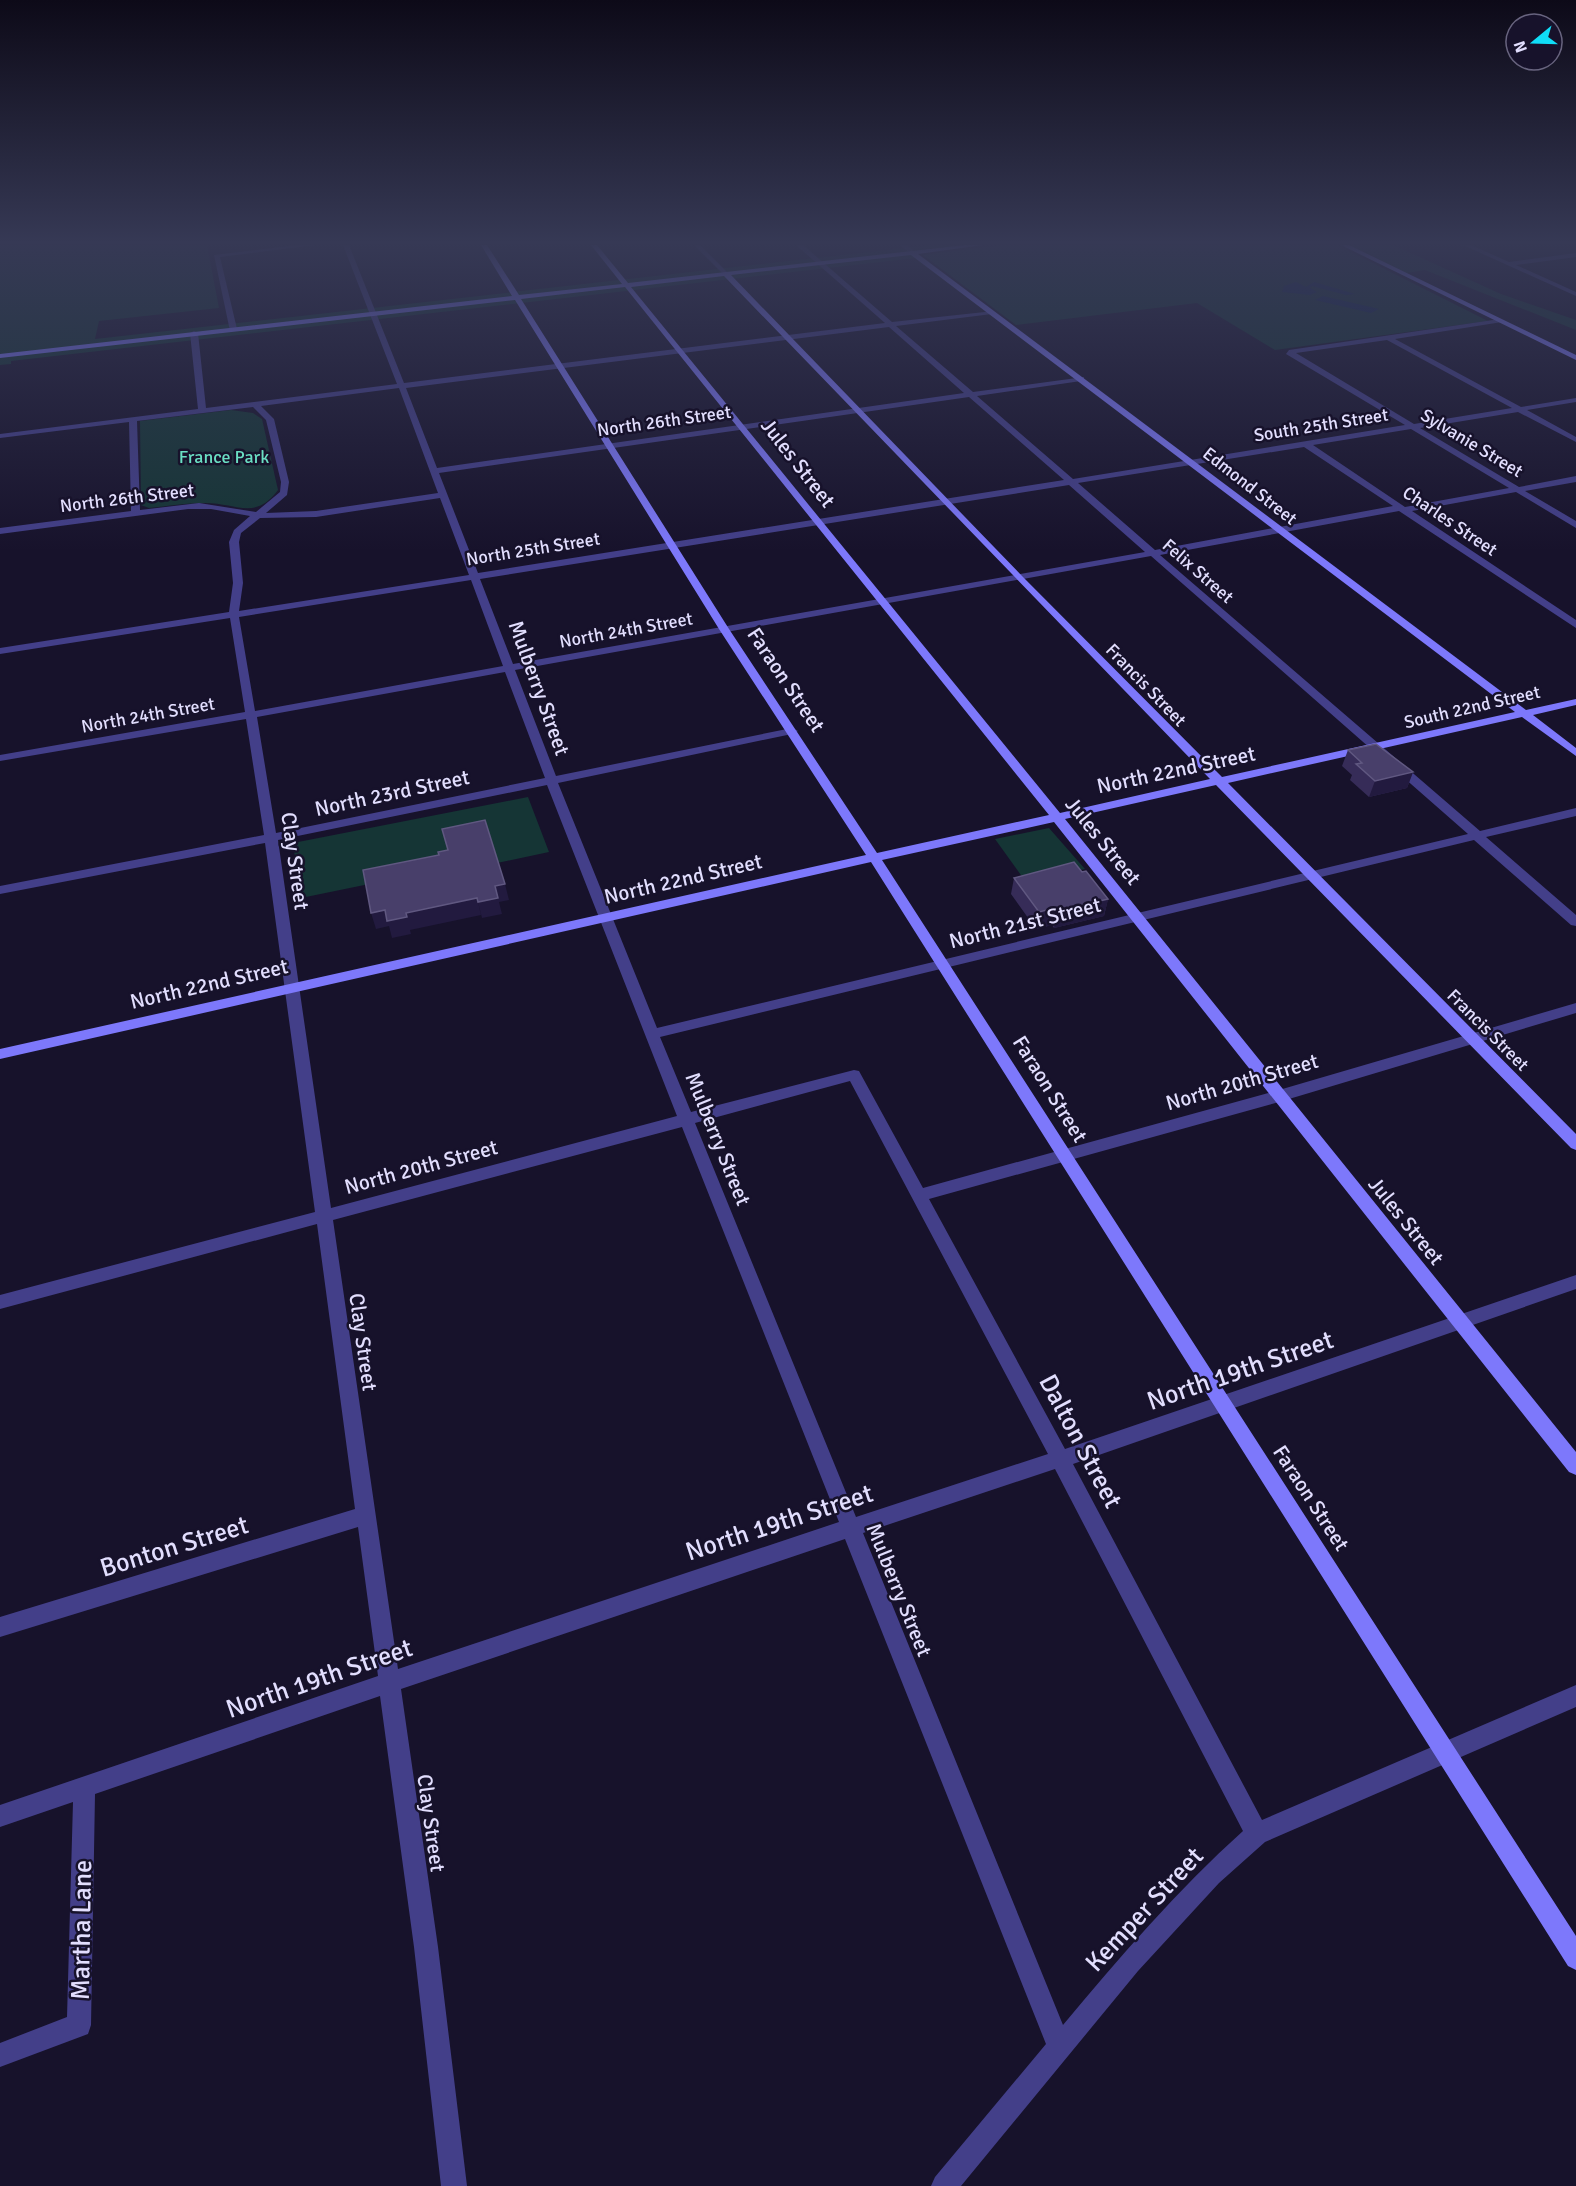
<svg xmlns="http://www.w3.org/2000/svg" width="1576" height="2186" viewBox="0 0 1576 2186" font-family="Signika,sans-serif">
	<rect width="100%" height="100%" fill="#17122b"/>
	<path fill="#153535" d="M0,245H207L219,308L99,321L95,339L932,245H965L908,251L916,258L11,361V364L0,365Z
		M1001,245H1337L1488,321L1275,350L1197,303L1016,325L923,255Z
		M1350,245H1393L1501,294L1576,320V330L1425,270L1407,273Z
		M231,410L253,413L262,419L278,490C255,521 237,503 205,503C187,503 168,506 149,508L141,505L140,421Z
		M528,797L549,852L497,863L452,867L301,898L293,843Z
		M1049,828L1085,869L1026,882L995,839Z"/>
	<path fill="#0f254e" d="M1296,282L1306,287L1314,282L1355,294L1346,295L1312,286L1310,288L1317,292L1310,295L1282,292L1284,286Z
		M1323,296L1379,309L1371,313L1315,300Z"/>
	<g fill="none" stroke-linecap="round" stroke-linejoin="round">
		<path fill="#433f89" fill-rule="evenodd" d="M297,245H315L220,257L237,329L230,331L214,255Z
			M343,245H349L404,383L885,323L796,245H803L892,322L994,311L992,314L896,326L973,392L1084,377V381H1081L977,396L1073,479L1405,425L1286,354L1289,350L1500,319L1502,322L1395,339L1521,407L1576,398V402L1527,410L1576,437V442L1518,412L1420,428L1519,487L1576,476V482L1525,491L1576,521V528L1516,492L1412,511L1576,620V628L1399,511L1160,555L1480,831L1576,808V816L1486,837L1576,915V926L1571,925L1474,840L660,1037L691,1112L854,1070L859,1071L923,1188L1279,1090L1576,1003V1013L1279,1102L929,1199L1065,1449L1576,1275V1289L1073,1464L1262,1820L1576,1685V1707L1265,1842L1219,1883L1138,1971L961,2186H931L935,2177L1046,2044L845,1539L401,1689L438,1947L467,2186H441L414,1947L380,1696L95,1794L91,2025L88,2034L0,2067V2043L67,2017L73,1802L0,1827V1805L378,1676L358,1527L0,1637V1617L355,1509L317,1224L0,1309V1295L315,1212L265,843L0,894V886L264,835L246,719L0,761V755L245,712L230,618L0,654V648L229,612L233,583L229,542L234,530L250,516L211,509H188L0,534V528L131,511L129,422L0,438V434L198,409L190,333L194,331L198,333L206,408L397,384ZM889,327L964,393L437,468L406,388ZM1387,340L1512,408L1414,424L1296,353ZM399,388L438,493L316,511L266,513L287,495L289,482L274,419L261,406ZM969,397L1064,480L478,573L439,473ZM253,407L266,420L281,482L280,492L256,512L199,503L140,510L137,421ZM1411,429L1509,488L1405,507L1313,445ZM1304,447L1393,506L1155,550L1078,483ZM1069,485L1145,552L513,664L480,579ZM440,498L469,575L239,611L243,583L239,542L241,533L260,518L316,517ZM1151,556L1468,834L657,1028L558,783L792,734L798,731L792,728L556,776L515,670ZM471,580L503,666L255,711L239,617ZM505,672L545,778L276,833L257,717ZM547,785L677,1116L331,1208L278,840ZM850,1081L1048,1454L856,1517L695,1123ZM682,1127L839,1522L398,1669L333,1220ZM1055,1469L1243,1831C1177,1890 1120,1957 1063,2025L863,1533Z
			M694,245H700L728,273V275H724Z
			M900,245H907L916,253L911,254Z
			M1463,245H1471L1509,262L1576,253V257L1516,265L1576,292V296Z"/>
		<path fill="#7d78fb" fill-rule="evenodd" d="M481,245H487L519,295L622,284L591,245H597L628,283L965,245H983L918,254L1526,710L1576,699V705L1533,715L1576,748V756L1522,717L1228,783L1576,1134V1150L1571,1148L1216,785L1065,819L1576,1452V1475L1569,1472L1054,822L882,860L1576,1936V1970L1568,1966L871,862L0,1059V1049L866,855L719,629L515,300L0,358V354L512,296ZM911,255L1515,712L1222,777L1022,576L731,275ZM724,276L1210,779L1060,813L631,287ZM625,287L1049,815L877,853L729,629L521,299Z
			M1341,245H1349L1576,355V360Z"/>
	</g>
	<path fill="#362c58" d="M1348,750L1413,772L1407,788L1369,797L1350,780L1352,775L1342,766Z
		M1082,872L1108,899L1104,916L1054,928L1052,925L1036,929L1011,894L1014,878Z"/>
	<path fill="#221a3f" d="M1413,772L1407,788L1369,797L1375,781Z
		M505,884L509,900L499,902L502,914L482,918L478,902L495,886Z
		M477,898L481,915L410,930L411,934L392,938L389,926L376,929L371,913L385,910L406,913Z
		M1108,899L1104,916L1054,928L1057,911Z
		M1055,908L1052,925L1036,929L1039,912Z"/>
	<path fill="#483f6a" stroke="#605881" stroke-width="1.5" d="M1376,744L1413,772L1375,781L1356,764L1362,763L1348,750Z
		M485,820L505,884L495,886L498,898L478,902L477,898L406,913L407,917L387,921L385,910L371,913L363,870L439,855L438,852L448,850L442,829Z
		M1074,862L1082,872L1086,871L1108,899L1057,911L1055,908L1039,912L1014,878Z"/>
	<linearGradient id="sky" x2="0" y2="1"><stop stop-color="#0d0a18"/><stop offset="0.44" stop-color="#363955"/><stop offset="1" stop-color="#363955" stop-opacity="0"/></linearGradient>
	<rect width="1576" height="551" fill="url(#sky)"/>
	<g text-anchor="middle" stroke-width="5" stroke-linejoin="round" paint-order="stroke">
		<g font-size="18" fill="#e2defe" stroke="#17122b">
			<text transform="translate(664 421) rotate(-8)" y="6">North 26th Street</text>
			<text transform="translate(1321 425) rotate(-9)" y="6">South 25th Street</text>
			<text transform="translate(1472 443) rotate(31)" y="6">Sylvanie Street</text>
			<text transform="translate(1250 486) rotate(38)" y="6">Edmond Street</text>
			<text transform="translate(127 498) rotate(-7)" y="6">North 26th Street</text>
			<text transform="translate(1450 521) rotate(34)" y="6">Charles Street</text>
			<text transform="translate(533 549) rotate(-9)" y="6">North 25th Street</text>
			<text transform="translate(1198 571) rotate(41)" y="6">Felix Street</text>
			<text transform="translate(626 630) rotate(-10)" y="6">North 24th Street</text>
			<text transform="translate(1146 685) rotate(46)" y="6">Francis Street</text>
			<text transform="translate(1472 707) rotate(-13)" y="6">South 22nd Street</text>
			<text transform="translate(148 715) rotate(-10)" y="6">North 24th Street</text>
			<text transform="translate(1488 1030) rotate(45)" y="6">Francis Street</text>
		</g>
		<g font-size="18" fill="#6adec3" stroke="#17122b">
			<text x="224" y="463">France Park</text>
		</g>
		<g font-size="21" fill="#e2defe" stroke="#17122b">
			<text transform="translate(798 463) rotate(52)" y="7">Jules Street</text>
			<text transform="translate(786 680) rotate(56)" y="7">Faraon Street</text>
			<text transform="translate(539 688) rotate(70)" y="7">Mulberry Street</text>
			<text transform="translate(1176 770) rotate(-12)" y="7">North 22nd Street</text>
			<text transform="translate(392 793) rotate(-12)" y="7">North 23rd Street</text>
			<text transform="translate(1103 841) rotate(51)" y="7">Jules Street</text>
			<text transform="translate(295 861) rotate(82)" y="7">Clay Street</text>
			<text transform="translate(683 879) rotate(-13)" y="7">North 22nd Street</text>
			<text transform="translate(1025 923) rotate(-14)" y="7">North 21st Street</text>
			<text transform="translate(209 984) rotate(-13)" y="7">North 22nd Street</text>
			<text transform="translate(1242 1082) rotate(-16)" y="7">North 20th Street</text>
			<text transform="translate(1050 1089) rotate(58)" y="7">Faraon Street</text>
			<text transform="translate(718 1139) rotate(68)" y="7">Mulberry Street</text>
			<text transform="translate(421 1167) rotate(-15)" y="7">North 20th Street</text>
			<text transform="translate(1406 1221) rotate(51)" y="7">Jules Street</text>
			<text transform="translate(363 1342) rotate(82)" y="7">Clay Street</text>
			<text transform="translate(1311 1498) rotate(57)" y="7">Faraon Street</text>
			<text transform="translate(899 1590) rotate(68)" y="7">Mulberry Street</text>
			<text transform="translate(431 1823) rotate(82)" y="7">Clay Street</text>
		</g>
		<g font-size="26" fill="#e2defe" stroke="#17122b">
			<text transform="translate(1240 1370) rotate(-19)" y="9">North 19th Street</text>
			<text transform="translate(1081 1441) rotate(62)" y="9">Dalton Street</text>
			<text transform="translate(779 1522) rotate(-18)" y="9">North 19th Street</text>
			<text transform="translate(174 1546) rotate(-17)" y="9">Bonton Street</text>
			<text transform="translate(319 1678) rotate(-19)" y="9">North 19th Street</text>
			<text transform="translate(1144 1909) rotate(-47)" y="9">Kemper Street</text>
			<text transform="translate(81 1930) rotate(-89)" y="9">Martha Lane</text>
		</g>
	</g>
	<g transform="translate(1534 42) rotate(251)"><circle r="28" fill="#17122b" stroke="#68647f" stroke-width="1.5"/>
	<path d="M0-4.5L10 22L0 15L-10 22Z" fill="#10ddf8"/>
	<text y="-9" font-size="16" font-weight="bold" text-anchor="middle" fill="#e2defe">N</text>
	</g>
</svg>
